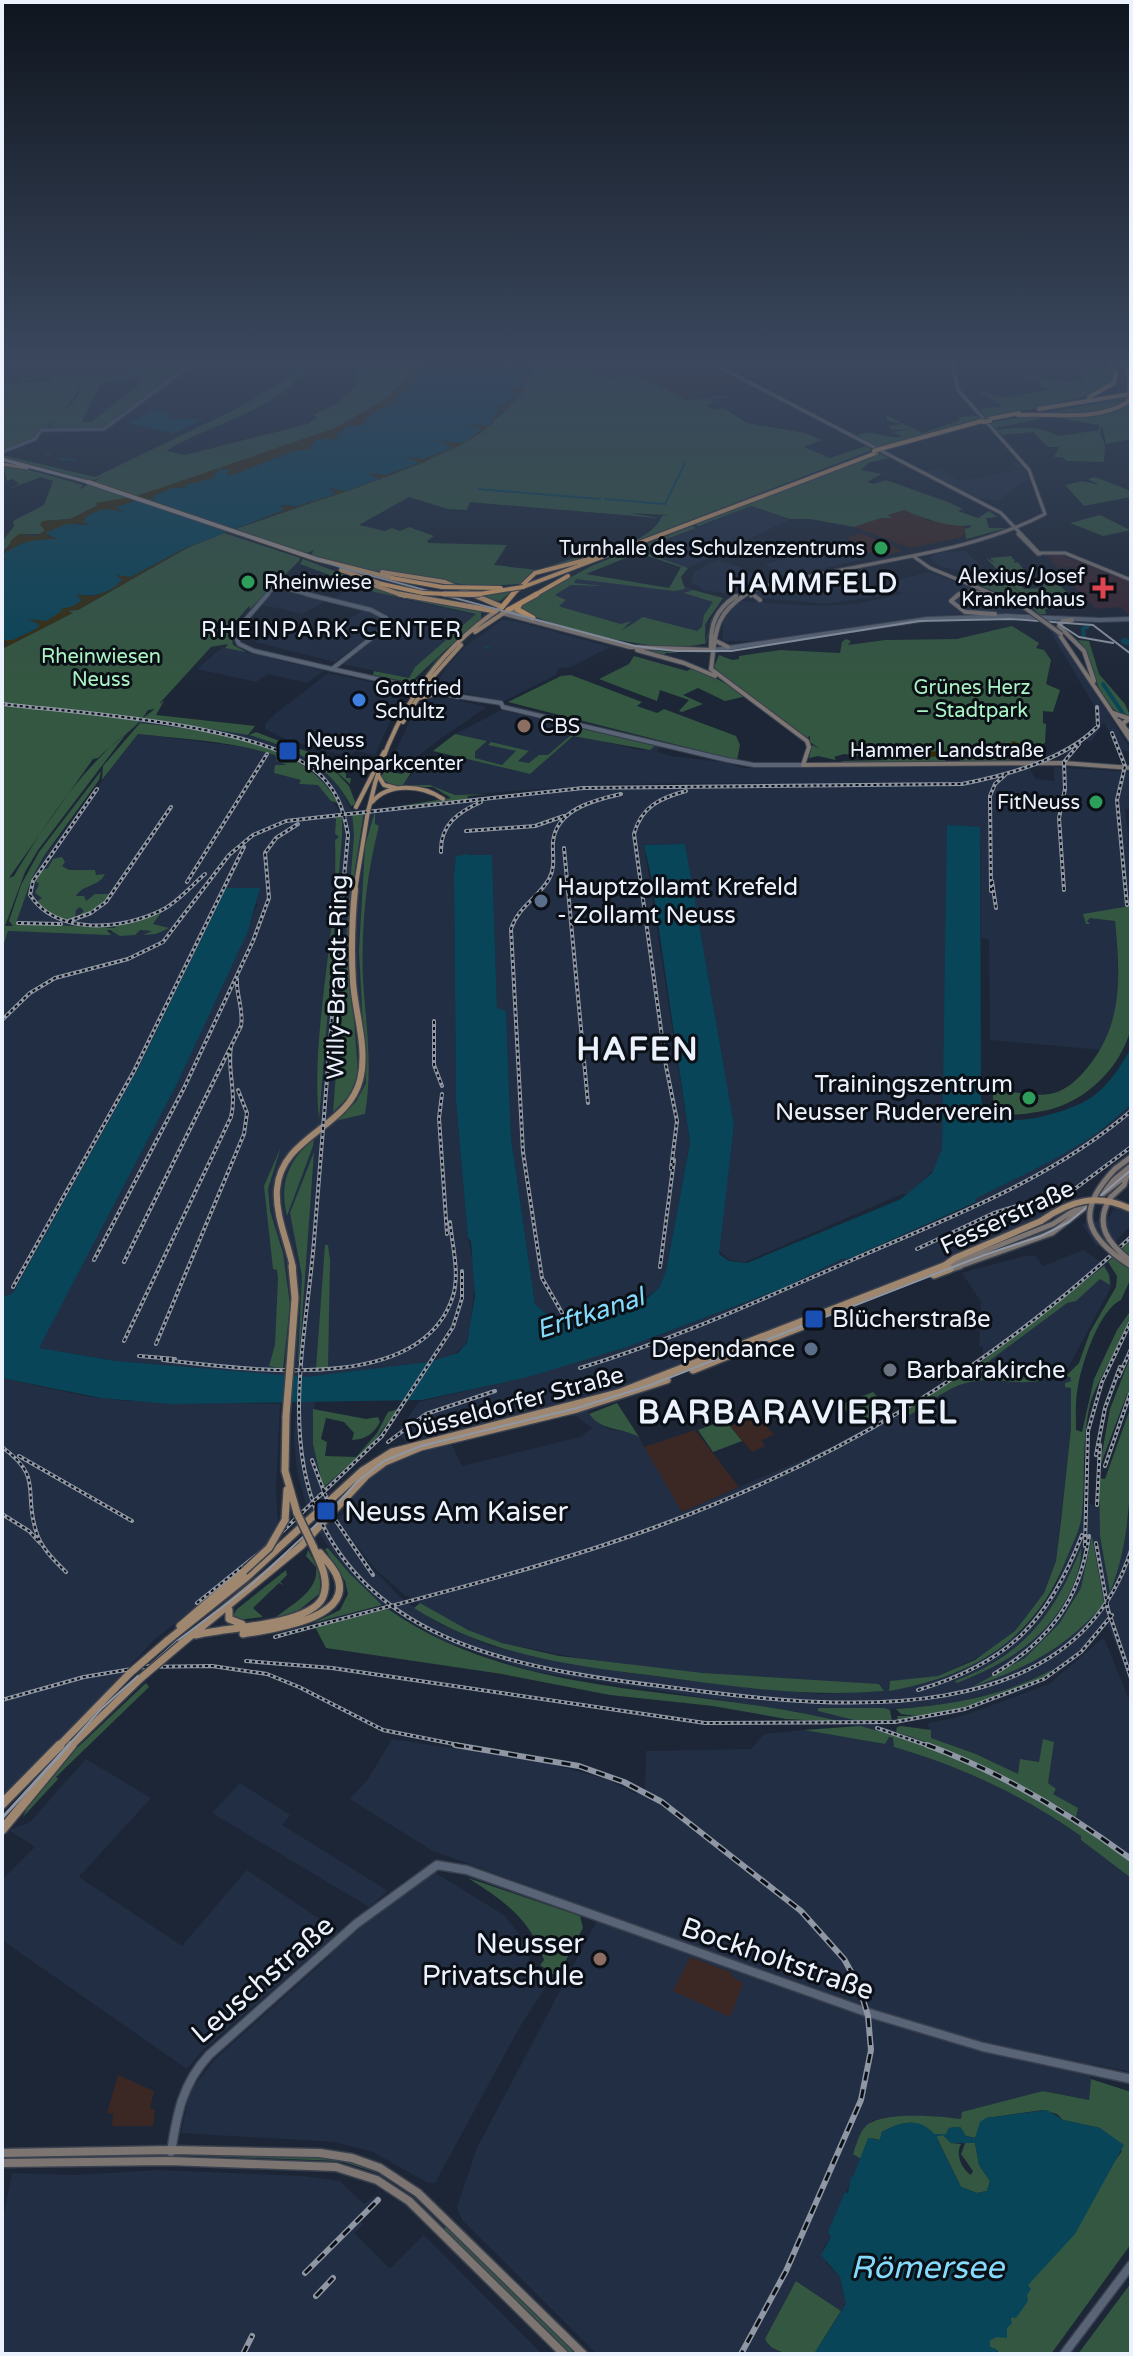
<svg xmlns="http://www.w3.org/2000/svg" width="1133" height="2356" viewBox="0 0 1133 2356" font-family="'Varela Round',sans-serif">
	<rect width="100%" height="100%" fill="#1c2636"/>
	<path fill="#222e44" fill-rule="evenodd" d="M195,363H299L287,378L185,370Z
		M1018,461L1028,479L999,500L976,499L923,472L939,469L960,481L1020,470L1010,463Z
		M750,506L789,520L688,568L639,552Z
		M808,548L859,557L862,560L785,577L765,564L803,554Z
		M965,551L981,566L978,575L939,566L930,557L942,552Z
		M717,560L743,568L764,582L729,594L704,590L691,582L694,572Z
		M848,570L886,595L826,604L762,598L754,594L780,584Z
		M929,572L953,581L964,582L998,572L1009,583L979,588L1031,613L960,614L771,642L723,641V616L739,601L819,606L855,604L902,594L886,583Z
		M570,577L666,588L685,586L722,601L709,618L704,643L701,645L645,644L569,626L526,603Z
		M358,584L401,599L476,615L415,667L409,678L342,664L391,625L390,618L383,612L334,598Z
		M278,588L326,601L303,614L262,605Z
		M363,610L380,617L384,625L335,662L255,642L281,625L299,629L305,636L317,641Z
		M502,620L515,621L610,647L571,667L558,668L556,675L504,701L442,689L436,684L446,668L466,646Z
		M1046,624L1062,639L1131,750V753L1122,749L1127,766H1123L1118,748L1104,722L1091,742L1085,740L1065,761H1063L1064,757L1071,747L1032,761L1083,740L1095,729L1098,719L1096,709Z
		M223,647L324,671L307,683L268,674L256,682L197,669Z
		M328,673L399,688L403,692L375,755L356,751L349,757L287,740L265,729V724L275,714Z
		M436,695L487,707L437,741L402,769L388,768L409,722L426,697Z
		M2,700L214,728L260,738L292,751L318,765L339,785L352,811L577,787L782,783L612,784L455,795L430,785H402L425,759L448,765L458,757L530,774L539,755L530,763L518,761L527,753L502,765L474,758L475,753L487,741L455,734L502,710L576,727L571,732L589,738L639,750H650L655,746L661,747L657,751L670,756L723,762L743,768L1029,766L1035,779L1054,781V767L1131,772V809H1125L1131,859V906L1083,915L1115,918L1120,998L1113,1025L1101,1050L990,1040L989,939L981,938L980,828L948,825L942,1149L937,1166L909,1194H902L745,1262L730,1260L718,1250L734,1125L685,844L644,845L690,1143L666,1271L659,1288L633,1306L573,1323L552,1319L535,1304L511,1138L506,1011L497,1008L492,855H466L465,853L454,875L456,1101L468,1238L475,1273L471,1325L465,1346L451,1356L436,1360L440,1354H434L429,1362L316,1377L313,1428L319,1474L339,1520L359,1487L380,1470L412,1453L451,1443L462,1466L580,1437L592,1428L576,1416L562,1415L588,1409L589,1415L608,1429L629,1432L639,1437L682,1512L827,1449L901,1409L983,1356V1346H979L981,1302L962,1273L1024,1256H1036L1043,1266L1083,1250L1103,1263L1131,1234V1240L1105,1265L1110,1274L1111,1287L1067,1370L1071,1382L1065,1383V1387L1071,1388V1428L1056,1561L1044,1593L1015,1631L989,1652L938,1676L891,1684L888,1688L918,1685L957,1672L992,1654L1023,1630L1042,1608L1057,1583L1082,1517V1500L1131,1521V1685L1108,1624L1075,1660L1023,1691L951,1715L876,1725L951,1751L1001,1774L1076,1817L1067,1804L1045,1788L977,1754L930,1738L928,1723L962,1716L1049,1684L1102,1639L1105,1640L1131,1704V1862L1041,1800L950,1755L895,1736L798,1712L531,1671L443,1641L377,1601L348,1573L321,1536L306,1504L297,1472L294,1437L298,1377L116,1361L38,1348L178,1082L258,904L226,889L128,1089L13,1294L2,1298V950L8,931L109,934L115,928L16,923L32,878L44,857L138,734L253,748L274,755L306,771L326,791L339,812L342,811L331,791L314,774L283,755L253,744L196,730L2,706ZM339,1522L374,1568L405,1595L468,1630L502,1643L614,1665L774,1679L879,1684L884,1691L820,1694L710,1683L615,1671L490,1646L438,1623L402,1599L365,1561ZM1053,1669L1036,1681L1007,1694L931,1716L862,1722L818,1710H886L957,1703L1011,1689Z
		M1131,1105V1146L1085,1182L1058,1193L1073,1210L1062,1217H1051L933,1268L615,1391L408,1444L397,1432L419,1402L529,1376L649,1339L783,1288L842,1259H849L976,1203L974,1199L1105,1128Z
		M1116,1206L1131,1213V1225L1116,1241L1096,1246L1082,1224L1108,1219Z
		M2,1378L85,1396L127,1401L280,1404L276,1487L278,1530L265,1549L245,1567L153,1641L2,1803Z
		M804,1730L884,1744L888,1736L974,1773L1050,1814L1082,1836L1081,1840L1131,1878V2072L1092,2064L1089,2100L1043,2091L961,2119L924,2116L873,2120L853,2153L861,2159L828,2232L831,2237L823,2248L826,2263L840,2277L846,2304L841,2311L797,2281L768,2345L782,2354H597L462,2220L457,2207L477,2148L601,1913L431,1850L350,1799L368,1779L392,1739L547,1763L606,1779L636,1794L645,1789L646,1751L751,1749L764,1734Z
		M86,1759L151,1798L79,1877L182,1946L247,1870L339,1932L204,2049L187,2069L2,1940V1880L35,1847L9,1830L30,1822Z
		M240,1783L290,1815L282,1825L388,1891L369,1907L212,1813Z
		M434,1872L504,1915L522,1938L535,1973L550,1980L518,2030L435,2183H428L373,2152L335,2142L181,2133L190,2091L217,2057L330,1956L329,1954L419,1879Z
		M157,2170L303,2176L340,2181L364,2204L377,2195L382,2198L361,2221L363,2224L354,2233L390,2269L424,2235L542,2354H2V2224L12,2173L75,2175Z"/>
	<path fill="#3b2724" d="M702,365L739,383L684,398L639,376Z
		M904,510L930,521L953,523L967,528L962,537L911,548L854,527Z
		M861,533L901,550L902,551L884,556L856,549L859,545L846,538Z
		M757,1415L774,1435L761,1440L765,1446L752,1452L730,1426Z
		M695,1430L739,1487L682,1512L644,1447Z
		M690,1957L730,1972L734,1978L743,1983L730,2017L673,1991Z
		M118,2075L154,2091L150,2108L155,2110L153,2126H112L113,2114L107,2113Z"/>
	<path fill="#372732" d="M1061,555L1131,582V617L1121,607L1096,609L1065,577L1080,573L1072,567L1058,568L1047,556Z"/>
	<path fill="#335740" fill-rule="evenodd" d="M299,363H304L302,368L305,363H310C279,412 212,422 166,451L185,455L308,424L317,417L312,415L338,403L357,384V363H415L404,381L386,399L336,428L193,479L126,499L102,503L70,519L43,521L45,530L40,534H20L2,552V542L14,526L13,521L44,505L53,481L41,477L9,489L19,484L13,479L7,481L2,462L83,485L78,490L101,478L91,481L2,458V455L95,477L240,407L287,378Z
		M545,363H572L611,378L630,374L611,363L620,364L635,373L629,378L639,376L688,401L725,395L730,397L710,399L714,403L707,405L714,410L724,408L747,423L805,433L822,440L804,447L830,458L866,446L872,450L603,554L543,569L519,584L475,587L441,580L469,590L515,587L478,594L512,591L500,601C485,601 470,591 454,585C428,575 398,571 371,571L418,577L455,587L364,571H371L318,558L311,555L314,550L307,553L233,530L377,480L381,479L379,476L386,477L421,463L416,460L423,462C470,441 516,415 535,365ZM409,497L448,509L467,510L470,502L659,518L629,513L668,515L662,516C651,542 604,554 576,552L574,558L537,570L494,565L507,545L429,543L427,541L434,536L409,527L400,531L392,528L385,531L359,525Z
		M1075,363H1106L1112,370L1113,381C1076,405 1029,409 986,418L980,409L1002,406L976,390L1004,398L1049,390L1040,385L1041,382L1017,376L1018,374L1077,383L1083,378Z
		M185,364L190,365L105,428H49L78,396L81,384C73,400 56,427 38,431L33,439L2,452V384L51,380L49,376L23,381L19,377L69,371L71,374H86L83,382L88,376ZM138,377L146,379L91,422H82L101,383Z
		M1126,398L1124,405L1094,413L1065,414C1086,413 1116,419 1131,401V439L1106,444L1102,426L1100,433L1105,445L1104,462L1067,461L1062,457H1054L1059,447H1048L1033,432L1002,435L989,423ZM1050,417L1099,425V430L1058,436C1040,425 1019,427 998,430L995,428Z
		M886,415L922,433L960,420L958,417L976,416L981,419L878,448L853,435C859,436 864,431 871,433C888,435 887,438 902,437L894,432L912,429L892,430L888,426L903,424L887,421Z
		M880,454L889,458L868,463L861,470L882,474L867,482L873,484L886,480L948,502L963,509L958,511L978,518L989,511L997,517L986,518L989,528H1007L966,539L965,529L971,527L970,525C955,529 924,519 904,510L888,515L892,518H881L854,527L810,519H790L751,506L699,526L694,525Z
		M1095,477L1131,491V497L1084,506L1065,485L1082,481L1099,485L1088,479Z
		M1100,515L1130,530H1131L1103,536L1070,523Z
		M692,526L696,528L662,541L666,544L658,543L640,551L688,568L681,577L685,589L674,591L576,579L574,583L604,586L571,585L555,595L566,600L559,606L561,607L621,624L631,621L621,631L643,617L697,631L702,627L704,615L713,602L684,593L693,590L723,598L705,624V644C709,625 714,615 724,599L711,620L706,643C666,656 563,631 520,610L521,605L591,566ZM638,553L681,567L669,588L586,574Z
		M224,533L300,558L299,561L250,609L249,606L226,633H231L233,645L246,652L225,648L228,644L211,647L159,704L164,701L156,715L255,726L248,735L143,718L155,709L148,710C139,727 113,743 98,758L93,759L9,878L14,876C42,829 82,767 126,734L38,850L25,872L5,926H13L9,921L21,885L39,852L101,771L99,780L44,856L32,878L16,923L115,928V925L162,911L153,924L169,928L156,934L143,935L152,931L140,930L135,935L120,936L110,930H107L111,935H109L8,931L2,950V649L72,613L66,611L78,610L187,548Z
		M1011,556L1015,561L1013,563L1018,562L1031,579L1030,582L1017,581L1024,589L1044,588L1042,581L1058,584L1082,606L1045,609L1046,614H1039L1032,607L969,581L983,577L989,583L1002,586L1005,584L996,574H1000L1025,598L986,558L995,563L990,558Z
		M303,559L381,589L481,611V619L486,614L482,620L438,658L420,680L451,645L411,682L413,683L373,675L374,671L409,678L415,667L476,614L375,592L300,564Z
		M1012,626L1039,643L1036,648L1044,650L1051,660L1046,684L1060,690L1053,712L1043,711V723L1046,724L1045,743L1006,759L1025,762L961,763L960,759H945L946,763H847L841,761L889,760L844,754L834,757L836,760L818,756L809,758L812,745L820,749L810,742V736L806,738L720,674L714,667L719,655L732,660L739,659V656L780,650L840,653L842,642L846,639L851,641L848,645L885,640L957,639Z
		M1078,640L1089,641L1099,674L1125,704L1131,718C1090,705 1100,667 1078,640Z
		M630,648L679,653H666L662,656L705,672L747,696L725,701L698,688L683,695L703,704L682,712L679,711L689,700L660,690L657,701L599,679L629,664L634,656L687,671L692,668Z
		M571,675L642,702L637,706L657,713L664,709L736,736L740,745L737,760L508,702L561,676Z
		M140,723C207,731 301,737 338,803L331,801L318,785L299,784L301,780L274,773L275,765H287L277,761L275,755C231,741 184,739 138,734L102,780L103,766Z
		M579,728L655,746L650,750L573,736L530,774L433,751L455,734L487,741L475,752V758L502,765L516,751L488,745L491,742L529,751L518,761L529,763L539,755H548Z
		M256,732L316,755L313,760L346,770V778H351L350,784L332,768L349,786L356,804L351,806C330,764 292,748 249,735Z
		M412,768H414L403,785H430L455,795L487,794L467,796L469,799L393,807L451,798L433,787H394L381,778L384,771L402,774Z
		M364,811L355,869L349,952L358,1073L350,1095L333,1112L354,835L352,812Z
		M375,811V824L379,826C366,876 361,928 363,979C366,1027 373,1066 365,1114L335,1121L356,1102L366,1083L359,951L365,846Z
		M342,813V836L319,1120C310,1027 339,933 335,840L339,837L335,834L336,819L331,816Z
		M62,857L65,862L62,866L69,870H95L96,875L105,874C99,887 83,884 76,896H84L86,901L95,894H111L101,906L81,917L78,916L84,911L80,907L76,910L75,919C60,922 44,916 36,902L42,898L35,893L39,884L35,881L42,870L48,868L53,859Z
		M1130,906C1133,929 1133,1012 1130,1031C1120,1068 1086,1101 1048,1110C1031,1113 1010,1118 993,1111L990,1105H993V1089C1011,1091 1037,1098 1054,1093C1068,1089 1079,1078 1088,1067C1124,1022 1120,975 1115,921L1090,918L1087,921L1090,924H1086L1083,914Z
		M314,1139L313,1146L287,1216C279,1184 288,1160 314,1139Z
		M281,1147L268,1189L270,1211L283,1253L290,1305L283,1369L269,1366L275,1345L278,1279L277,1270L273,1269L264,1186Z
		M314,1152L299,1361H298L302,1276L290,1213Z
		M1131,1240V1278L1121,1300C1099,1310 1082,1363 1078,1386C1075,1400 1076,1416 1076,1430L1082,1432L1094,1379L1117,1330L1131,1310C1130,1331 1097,1378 1090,1405C1081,1442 1086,1477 1082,1514C1081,1528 1073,1542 1068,1555C1036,1639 976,1675 889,1691L890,1681L938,1676L975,1660L1015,1631L1044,1593L1056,1561L1061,1521L1071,1428V1388L1065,1387V1383L1071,1381L1070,1377L1066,1376L1079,1363L1090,1332L1116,1287L1117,1276L1108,1262Z
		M325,1245H328L330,1260L328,1368L316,1369Z
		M1104,1266L1109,1275L1110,1285L1100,1279L1076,1301L1067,1303L989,1361L1019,1380L1026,1375L1035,1381L1040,1377L1043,1380C1024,1385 1005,1380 985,1380C954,1381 935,1399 910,1415L902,1412L984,1360Z
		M1131,1355V1395L1127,1394L1099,1469L1110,1409Z
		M873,1392L887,1407L865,1420L854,1410L847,1412L840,1405Z
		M617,1403L639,1437C621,1427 603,1432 589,1414Z
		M1131,1406C1131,1468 1133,1537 1110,1592L1100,1536L1099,1478L1105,1479Z
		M313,1409L366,1419L378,1417L380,1422C373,1434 367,1439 352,1440L354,1433L344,1422L326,1418L321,1439L327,1442L325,1456L356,1457L377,1433L388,1412L398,1409L372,1444L323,1488L313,1444Z
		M725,1420L742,1441L713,1452L698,1430Z
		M1092,1536L1104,1603C1070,1646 1023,1670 972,1687L1025,1658L1059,1624L1081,1588Z
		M328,1548L349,1573L382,1605L313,1623L340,1610L348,1594L345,1581L325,1549Z
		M1081,1548C1082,1561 1077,1577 1071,1590C1048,1639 1005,1664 957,1683L955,1681C1024,1655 1054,1615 1081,1548Z
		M308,1550C316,1565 323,1576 319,1594L298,1611L275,1618C291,1604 319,1592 316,1567L306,1556Z
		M286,1570L287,1575L280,1582L284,1585L279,1583L253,1608L263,1617L238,1620L232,1617L237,1609Z
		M420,1603L468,1630L502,1643L559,1656L703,1673L879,1684L884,1691C812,1697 742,1688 671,1678C581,1667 492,1658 414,1608Z
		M388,1609C519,1701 693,1684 843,1722L786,1719L713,1706L610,1695L502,1674L326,1648L315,1627Z
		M1053,1669C1032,1696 934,1716 898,1720L897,1716H916L901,1714L896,1709C952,1705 1004,1696 1053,1669Z
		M146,1683L149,1687L56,1777L58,1779L23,1817L28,1806L77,1748Z
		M818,1708H884L890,1710L892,1721L862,1722L818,1711Z
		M860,1726C960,1751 1050,1800 1131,1862V1878L1081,1840V1836C1022,1795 963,1767 894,1747L893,1738L889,1737L885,1744L804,1730Z
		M901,1726L931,1730V1738L976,1754L1018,1774L1020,1759L1039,1762L1043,1739L1054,1742L1048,1783L1056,1789L1053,1794L1078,1808L1076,1817C1019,1782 960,1752 896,1732L897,1727Z
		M468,1878L580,1916L583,1928L557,1977L540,1965L544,1960C530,1918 504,1901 468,1878Z
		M1091,2079L1131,2092V2244L1051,2354H998V2351L990,2347V2340L1007,2328C1011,2312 1026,2302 1028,2285L1122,2151L1100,2128L1063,2120L1057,2114L1043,2110L986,2118L976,2138L966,2136L960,2127L949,2128L946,2134H934C917,2117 901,2122 882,2132L880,2140L871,2138L861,2159L853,2154C856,2145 860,2131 866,2126C882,2111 938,2116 961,2119L962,2112L1043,2091L1089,2100Z
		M943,2135L951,2143L961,2144C955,2155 962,2169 971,2175L973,2171L961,2154L966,2141L975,2143L979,2165L990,2181L987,2191L977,2193L961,2187L936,2136Z
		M178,2155C214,2150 317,2153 352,2162C375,2169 393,2181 413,2194L378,2173L340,2161Z
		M447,2226L570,2348L574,2354H569L444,2229Z
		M796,2281L841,2311L814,2354C797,2354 773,2356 765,2339Z
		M1131,2283V2354H1078Z"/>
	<path fill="#352c0c" d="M422,363L425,373L409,385L408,390L398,394L395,403L371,414L363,425L349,426L336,435L338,437L327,442L326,439L316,440L310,449C287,449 252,471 226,476L225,467L214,475L215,478L185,485L188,488L180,487L153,498L157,500L144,498L117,508L124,512C107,508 96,507 83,521L91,525L77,523L47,536L58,539L21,543L2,555L11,545L10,541L19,534L36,536L45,531L40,524L43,521L70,519L98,506L96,503L137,496L335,428L386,399L404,382L412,364Z
		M545,363L535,365L522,389L526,391C513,396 498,419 486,429C468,444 445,452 424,462L427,463H422L351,490L231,529L284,510L281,505L295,507L335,492L328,488L340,491L378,478L367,473L386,475L418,463L406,457L424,459L452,448L440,441L463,443L482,430L465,424L487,426L500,410L491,406H503L517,395L515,391L507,390L519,387L526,379L516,374L529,373L533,365Z
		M224,533L187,548L77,610H67L73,613L2,649L8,643L2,640H13L38,628V624L27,619L46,621L57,610L82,599L75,595L95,596L121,582L122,579L116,575L131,577L183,549Z
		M1013,741L1021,744C1004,762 886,757 859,752L992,751L1007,748Z"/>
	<path fill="#084558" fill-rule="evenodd" d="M422,363H542L533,365L529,373L517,374L526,378L519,387L508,390L517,392V395L503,406H492L500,409L488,426L466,424L482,429L463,443L440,441L452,448L424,459L407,457L419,463L386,475L368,473L379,479L346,491L328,488L336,494L298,506L281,505L284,510L183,549L131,577L116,575L122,580C108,595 95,596 76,595L82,600L74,606L60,609L62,611L46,621L28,619L39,624L38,628L13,640H2V561L8,560L2,558V555C25,540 31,540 58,539L45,533L67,524L90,525L83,521C96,507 107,508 124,512L116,507L144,498L157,500L152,497C164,491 174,485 187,489L185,485L215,478L214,476L219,469L229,470L226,476C252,471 287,449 310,449L316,440L329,438L327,442L337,438L336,435L349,426L363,425L371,414L394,403L398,394L410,388L408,383L425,373Z
		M155,410L173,414L168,418C179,420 190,417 203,420L174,433L128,423Z
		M947,825L980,827L981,1097C984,1140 1071,1112 1092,1097C1109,1085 1121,1066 1131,1048V1104C1089,1147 1028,1172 975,1199L976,1202L848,1259H842L783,1288L627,1347L528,1377L422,1400L170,1404L101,1398L2,1378V1298L13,1293L138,1069L226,888H260L248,931L178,1082L39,1348L116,1361L305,1377L429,1362L458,1353L467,1343L475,1296L471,1241L468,1238L456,1101L454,875L456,856L464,855V853L467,855H492L497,1008L506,1011L511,1138L535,1304L552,1319L583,1321L644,1301L659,1288L666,1271L690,1143L651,875L644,845L685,844L691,878L734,1125L719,1254L729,1261L747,1263L901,1199L932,1173L942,1149Z
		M1047,2110L1063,2120L1100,2128L1124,2145L1075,2234L1028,2285L1031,2289L1027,2295L1028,2301L1016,2318L1010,2317L1012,2323L1007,2328V2338L997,2337L990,2340V2347L996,2349L998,2354H814L846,2304L840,2277L821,2255L831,2237L828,2232L845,2192L848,2193L851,2176L853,2177L868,2138L880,2140L882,2132C900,2122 919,2116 934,2134H946L949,2128L960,2127L966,2136L975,2138L980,2122L986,2118ZM943,2135L951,2143H975L979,2165L990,2181L987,2191L977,2193L961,2187L938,2141L937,2136Z"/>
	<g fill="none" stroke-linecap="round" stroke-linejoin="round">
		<path stroke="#084558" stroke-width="2" d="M46,454L50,455
			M61,459L74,460
			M478,489L600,499
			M605,499L665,504L685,463
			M486,647L489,648"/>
		<path stroke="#084558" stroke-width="4" d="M1084,636L1083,629L1088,626
			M1103,684L1124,715"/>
		<path stroke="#084558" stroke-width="6" d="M1124,641L1131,643"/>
		<defs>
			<path id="tertiary-far2" d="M2,452L35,439L41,430L104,429L193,363
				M266,596L275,586L314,596"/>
			<path id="tertiary-far1" d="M268,594L234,633L239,644L254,651L332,669
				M306,594L371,610L386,618L388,624L383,629L332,669
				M1100,620L1131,619
				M714,650L927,619L1006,616L1100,620
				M332,669L458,697
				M456,696L501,703L503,707L727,760L754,765H803"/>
			<path id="tertiary" d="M171,2152C177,2114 182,2084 209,2055L356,1924L437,1865L467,1870L866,2012L983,2047L1131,2079
				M1064,2354L1131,2265"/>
			<path id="secondary-far4" d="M712,363L1001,513L1040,554
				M1018,534L1038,554
				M1039,553H1065L1131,580
				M913,556L930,568L998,596
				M743,596C766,582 799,579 826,573C899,557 978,549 1045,514L1029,470L958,390L952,363
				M751,596L752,592
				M956,596L970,591L993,594"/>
			<path id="secondary-far3" d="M746,594C713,616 716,632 711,669L807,741L809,747L803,765L1064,763L1131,768
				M752,594L760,600
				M959,594L951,601L965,612L995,614
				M994,594L1021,605
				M508,610L526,616
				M502,613L630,647L713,650
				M1072,620L1063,621L1059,626L1084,651L1094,681
				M1059,634L1131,741
				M716,641L728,647
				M637,650L684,663L715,676
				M711,650C710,625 715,610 736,596
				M1113,713L1130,719L1123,723L1124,726
				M1119,721L1131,735"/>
			<path id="secondary-far2" d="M1115,1169L1131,1157
				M1098,1193L1131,1166
				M1111,1197L1124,1185L1127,1176
				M947,1266L1053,1224L1090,1200
				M954,1268L1052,1233L1131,1172"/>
			<path id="secondary-far1" d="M950,1269L960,1266"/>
			<path id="secondary" d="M2,2153L171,2150L320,2153L352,2158L380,2168L418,2193L583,2354
				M2,2163L169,2161L336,2167L377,2180L409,2201L564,2354"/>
			<path id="primary-far4" d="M2,459L88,482
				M2,464L27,468"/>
			<path id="primary-far3" d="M475,632L508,610
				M429,681L445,694
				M395,684L410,691L412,697
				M404,684H415L423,679
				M419,698L436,694
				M403,722L429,681L461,645
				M378,775L384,785L396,788
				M372,802C389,782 423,785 443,799
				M370,804C387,723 433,653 502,607
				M356,807L384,752
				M355,891L368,811"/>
			<path id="primary-far2" d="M293,1268C288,1242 275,1216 277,1189C281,1136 348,1128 360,1080C368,1048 355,1013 353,982C351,951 352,920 355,889
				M941,1268L955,1258L1041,1221"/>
			<path id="primary-far1" d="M934,1275L950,1269
				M770,1339L801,1327
				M290,1366L295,1298L292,1266
				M693,1370L760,1343
				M286,1416L285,1471L297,1513
				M285,1520L287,1490
				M229,1610V1619L242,1624
				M180,1626L244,1571
				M243,1634C271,1629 358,1619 336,1574C332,1566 325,1559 320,1553
				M196,1635C224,1627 316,1626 324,1594C329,1577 319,1561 313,1546
				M167,1641L247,1577L362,1471L392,1452L618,1393L944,1266
				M181,1644L301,1546L366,1476L385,1462L421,1447L577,1409L667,1380
				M58,1747L130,1673
				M70,1747L141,1678"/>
			<path id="primary" d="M2,1804L60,1745
				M2,1830L72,1745"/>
			<path id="trunk-far1" d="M88,482L316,559L392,578
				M341,570L382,584
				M382,572L445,582L477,596
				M376,586L405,596"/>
			<path id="trunk" d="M399,594L495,611
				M472,594L502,607"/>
			<path id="motorway-far1" d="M1089,397L1114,383L1116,373L1108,363
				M1039,409L1124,395
				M1018,415C1054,413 1096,422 1128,402C1130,388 1132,375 1124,363
				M989,419L1019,413
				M880,449L982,421
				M392,578L442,587
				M382,584L423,593
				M523,587L876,453
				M511,596L535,573L597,557
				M533,596L568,576"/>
			<path id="motorway" d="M520,604L517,609L533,618
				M502,607L513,594
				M508,610L537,594"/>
		</defs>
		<use href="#tertiary-far2" stroke="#39404e" stroke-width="5"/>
		<use href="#tertiary-far1" stroke="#39404e" stroke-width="6"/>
		<use href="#tertiary" stroke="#39404e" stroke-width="11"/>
		<use href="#secondary-far4" stroke="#39404e" stroke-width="5"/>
		<use href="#secondary-far3" stroke="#39404e" stroke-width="6"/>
		<use href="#secondary-far2" stroke="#39404e" stroke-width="8"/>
		<use href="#secondary-far1" stroke="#39404e" stroke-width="9"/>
		<use href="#secondary" stroke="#39404e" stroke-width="11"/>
		<use href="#primary-far4" stroke="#39404e" stroke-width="5"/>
		<use href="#primary-far3" stroke="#39404e" stroke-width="6"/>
		<use href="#primary-far2" stroke="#39404e" stroke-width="9"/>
		<use href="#primary-far1" stroke="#39404e" stroke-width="10"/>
		<use href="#primary" stroke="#39404e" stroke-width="12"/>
		<use href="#trunk-far1" stroke="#39404e" stroke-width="6"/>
		<use href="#trunk" stroke="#39404e" stroke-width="7"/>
		<use href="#motorway-far1" stroke="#39404e" stroke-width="6"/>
		<use href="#motorway" stroke="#39404e" stroke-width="7"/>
		<use href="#tertiary-far2" stroke="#596476" stroke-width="3"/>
		<use href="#tertiary-far1" stroke="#596476" stroke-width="4"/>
		<use href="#tertiary" stroke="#596476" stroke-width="8"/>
		<use href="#secondary-far4" stroke="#7c7572" stroke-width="3"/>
		<use href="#secondary-far3" stroke="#7c7572" stroke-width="4"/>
		<use href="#secondary-far2" stroke="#7c7572" stroke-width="5"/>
		<use href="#secondary-far1" stroke="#7c7572" stroke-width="6"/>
		<use href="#secondary" stroke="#7c7572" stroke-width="8"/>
		<use href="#primary-far4" stroke="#9f866e" stroke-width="3"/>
		<use href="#primary-far3" stroke="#9f866e" stroke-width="4"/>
		<use href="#primary-far2" stroke="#9f866e" stroke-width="6"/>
		<use href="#primary-far1" stroke="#9f866e" stroke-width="7"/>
		<use href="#primary" stroke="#9f866e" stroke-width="9"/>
		<use href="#trunk-far1" stroke="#b6916b" stroke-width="4"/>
		<use href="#trunk" stroke="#b6916b" stroke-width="5"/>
		<use href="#motorway-far1" stroke="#ce9c68" stroke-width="4"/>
		<use href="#motorway" stroke="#ce9c68" stroke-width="5"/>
		<path stroke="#8f97a4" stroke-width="2" d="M2,460L77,479L350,570L635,646L676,651H731L919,621L1011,619L1093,625L1131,654
			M1056,622L1079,637L1113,643
			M67,1747L101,1709L177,1641L249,1587L332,1510L358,1481L384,1461L421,1446L577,1408L648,1386L984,1255L1041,1236L1069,1222L1131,1170"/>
		<path stroke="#8f97a4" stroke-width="3" d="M2,1818L69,1745"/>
		<defs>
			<path id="rail-far1" d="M2,704C76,713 278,724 325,780C340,797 344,813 348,835C335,970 325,1106 314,1241C307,1328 282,1432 318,1515C381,1658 557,1673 691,1690C839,1709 1074,1732 1131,1550
				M1112,733L1125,766L1117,800L1127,905
				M97,789L33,881L30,895C57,936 122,930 162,910C178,902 191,886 205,874
				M466,831L535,826L564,816
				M564,848L588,1103
				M441,852C440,825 458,812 481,802
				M992,881L996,908
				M187,882L267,754
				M1064,890L1059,818L1065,789L1064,762L1079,744
				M991,891L990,796L995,784L1005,775
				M69,921L91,913L106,902L171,807
				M18,923L61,924
				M2,1020L30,993L55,978L128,959L163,942L229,855L253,835L286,821L583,788L962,784C1007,775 1065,760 1098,726L1097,707
				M434,1021V1065L442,1086
				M442,1094L439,1118L447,1234
				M671,1169L677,1121L666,1066L634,834C641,807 660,798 686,791
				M917,1249L994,1213L1076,1188L1131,1147
				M94,1260L184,1088L253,941L269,898L265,853L276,838L298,824
				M124,1262L241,1026C244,1009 236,996 237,979
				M660,1267L674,1160
				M13,1287L134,1071L244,847
				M565,1318L542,1278L523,1152L511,929C518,907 538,898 549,879C556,867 552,854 553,842C556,809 595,800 621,794
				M124,1341L231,1117C237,1093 227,1071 231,1047
				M156,1344L244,1134L247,1113L238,1090
				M139,1356L175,1359
				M163,1360C243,1368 421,1398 453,1296C460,1273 452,1245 450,1222
				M580,1368C674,1340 762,1299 852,1260C950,1217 1049,1181 1131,1111
				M1119,1376L1131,1349
				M388,1442L426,1414L495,1391
				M2,1447C44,1478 23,1490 36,1531C41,1548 54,1560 66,1572
				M1096,1455L1105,1408L1120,1367
				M19,1456L132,1521
				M312,1460L334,1518L373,1575
				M1105,1466L1130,1394
				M1097,1505L1100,1445
				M2,1514L29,1531L40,1543
				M1096,1543L1108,1610L1131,1678
				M1085,1546L1088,1431L1102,1382L1131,1321
				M197,1603L263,1550L382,1436L453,1327L462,1298V1271
				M275,1637C401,1602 530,1573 653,1528C837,1461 988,1370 1131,1237
				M246,1661L332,1668L705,1723L895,1722L965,1709L1044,1679L1081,1652L1112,1615
				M139,1667L212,1666L267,1674L299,1687L383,1730L469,1747
				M994,1674C1049,1641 1080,1600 1089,1536
				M918,1690C1008,1663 1048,1623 1082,1535
				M2,1700L84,1677L150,1666
				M877,1728L932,1747"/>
			<path id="rail" d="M455,1745L579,1766L624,1782L662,1802L801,1911L844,1959L859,1986L868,2016L871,2050L861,2100L786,2271L741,2354
				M927,1745C1001,1772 1067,1812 1131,1859
				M305,2273L378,2200
				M316,2296L333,2278
				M243,2354L252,2336"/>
		</defs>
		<use href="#rail-far1" stroke="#8f97a4" stroke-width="4"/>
		<use href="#rail" stroke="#8f97a4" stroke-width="6"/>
		<use href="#rail-far1" stroke="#0b0f16" stroke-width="2" stroke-dasharray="3" stroke-linecap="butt"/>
		<use href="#rail" stroke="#0b0f16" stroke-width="3" stroke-dasharray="9" stroke-linecap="butt"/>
		<defs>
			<path id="secondary-bridge-far1" d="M1021,605L1061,634"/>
			<path id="secondary-bridge" d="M1115,1169C1075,1211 1084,1236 1131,1266
				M1111,1197C1093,1224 1108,1244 1131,1261"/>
			<path id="primary-bridge-far2" d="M368,811L370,804"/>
			<path id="primary-bridge-far1" d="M1041,1221C1071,1200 1097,1193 1131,1209"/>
			<path id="primary-bridge" d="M286,1416L290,1366
				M297,1513L313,1546
				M244,1571L269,1548L285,1520
				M130,1673L167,1641
				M141,1678L181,1644"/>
			<path id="motorway-bridge-far1" d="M1121,364L1131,367
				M1124,395L1131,394
				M983,422L990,421
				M874,451L880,449
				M442,587L501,588
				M423,593L473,595L523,587"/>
			<path id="motorway-bridge" d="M444,594H480"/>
		</defs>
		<use href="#secondary-bridge-far1" stroke="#39404e" stroke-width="6" stroke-linecap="butt"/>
		<use href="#secondary-bridge" stroke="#39404e" stroke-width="8" stroke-linecap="butt"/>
		<use href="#primary-bridge-far2" stroke="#39404e" stroke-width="6" stroke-linecap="butt"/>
		<use href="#primary-bridge-far1" stroke="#39404e" stroke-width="9" stroke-linecap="butt"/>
		<use href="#primary-bridge" stroke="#39404e" stroke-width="10" stroke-linecap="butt"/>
		<use href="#motorway-bridge-far1" stroke="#39404e" stroke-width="6" stroke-linecap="butt"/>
		<use href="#motorway-bridge" stroke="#39404e" stroke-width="7" stroke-linecap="butt"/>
		<use href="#secondary-bridge-far1" stroke="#7c7572" stroke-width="4"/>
		<use href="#secondary-bridge" stroke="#7c7572" stroke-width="5"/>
		<use href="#primary-bridge-far2" stroke="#9f866e" stroke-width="4"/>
		<use href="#primary-bridge-far1" stroke="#9f866e" stroke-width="6"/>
		<use href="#primary-bridge" stroke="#9f866e" stroke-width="7"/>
		<use href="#motorway-bridge-far1" stroke="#ce9c68" stroke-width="4"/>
		<use href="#motorway-bridge" stroke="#ce9c68" stroke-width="5"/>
	</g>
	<linearGradient id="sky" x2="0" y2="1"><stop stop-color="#0f151e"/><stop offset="0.52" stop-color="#3a475d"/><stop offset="1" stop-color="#3a475d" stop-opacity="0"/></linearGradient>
	<rect width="1133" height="693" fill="url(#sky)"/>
	<g fill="#2e9e5b" stroke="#0b0f16" stroke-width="3">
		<circle cx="881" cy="548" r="8"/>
		<circle cx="248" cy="582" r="8"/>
		<circle cx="1096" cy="802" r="8"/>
		<circle cx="1029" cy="1098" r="8"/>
	</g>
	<path fill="#e0444e" stroke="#0b0f16" stroke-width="3" d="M1099 576h8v8h8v8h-8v8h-8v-8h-8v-8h8z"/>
	<circle fill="#3f7fe0" stroke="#0b0f16" stroke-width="3" cx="359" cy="700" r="8"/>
	<g fill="#8d6e63" stroke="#0b0f16" stroke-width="3">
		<circle cx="524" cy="726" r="8"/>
		<circle cx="600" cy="1959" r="8"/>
	</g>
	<g fill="#1a4fb4" stroke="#0b0f16" stroke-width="3">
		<rect x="278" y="741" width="20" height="20" rx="4"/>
		<rect x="804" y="1309" width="20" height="20" rx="4"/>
		<rect x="316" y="1501" width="20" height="20" rx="4"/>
	</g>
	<g fill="#5c6f8a" stroke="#0b0f16" stroke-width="3">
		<circle cx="541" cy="901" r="8"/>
		<circle cx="811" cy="1349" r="8"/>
	</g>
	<circle fill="#6b7280" stroke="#0b0f16" stroke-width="3" cx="890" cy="1370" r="8"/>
	<g text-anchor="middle" stroke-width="6" stroke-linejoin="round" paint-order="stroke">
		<g font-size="20" fill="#ecf2fd" stroke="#0b0f16" text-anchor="start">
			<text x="865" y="555" text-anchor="end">Turnhalle des Schulzenzentrums</text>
			<text x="1085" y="583" text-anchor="end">Alexius/Josef<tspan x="1085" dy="23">Krankenhaus</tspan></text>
			<text x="264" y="589">Rheinwiese</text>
			<text x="375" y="695">Gottfried<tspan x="375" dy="23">Schultz</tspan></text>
			<text x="540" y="733">CBS</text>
			<text x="306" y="747">Neuss<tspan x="306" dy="23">Rheinparkcenter</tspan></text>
			<text x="1080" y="809" text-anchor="end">FitNeuss</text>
		</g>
		<g font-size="20" fill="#adf4c5" stroke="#0b0f16">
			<text x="101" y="663">Rheinwiesen<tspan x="101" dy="23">Neuss</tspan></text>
			<text x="972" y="694">Grünes Herz<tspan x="972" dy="23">– Stadtpark</tspan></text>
		</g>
		<g font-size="20" fill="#ecf2fd" stroke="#0b0f16">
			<text x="947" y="757">Hammer Landstraße</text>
		</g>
		<g font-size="22" letter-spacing="2" fill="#ecf2fd" stroke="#0b0f16">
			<text x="332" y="637">RHEINPARK-CENTER</text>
		</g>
		<g font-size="24" fill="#ecf2fd" stroke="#0b0f16" text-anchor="start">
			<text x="557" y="895">Hauptzollamt Krefeld<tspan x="557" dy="28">- Zollamt Neuss</tspan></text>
			<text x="1013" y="1092" text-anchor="end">Trainingszentrum<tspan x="1013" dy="28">Neusser Ruderverein</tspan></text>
			<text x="832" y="1327">Blücherstraße</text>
			<text x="795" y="1357" text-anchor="end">Dependance</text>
			<text x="906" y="1378">Barbarakirche</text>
		</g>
		<g font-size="24" fill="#ecf2fd" stroke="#0b0f16">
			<text transform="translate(337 977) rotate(-89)" y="8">Willy-Brandt-Ring</text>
			<text transform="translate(1007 1217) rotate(-25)" y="8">Fesserstraße</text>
			<text transform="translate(514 1403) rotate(-15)" y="8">Düsseldorfer Straße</text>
		</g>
		<g font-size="26" font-weight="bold" letter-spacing="2" fill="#ecf2fd" stroke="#0b0f16">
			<text x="813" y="592">HAMMFELD</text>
		</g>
		<g font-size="26" font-style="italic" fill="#83dafb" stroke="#0b0f16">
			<text transform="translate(590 1313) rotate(-18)" y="9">Erftkanal</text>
		</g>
		<g font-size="28" fill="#ecf2fd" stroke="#0b0f16" text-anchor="start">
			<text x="344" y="1521">Neuss Am Kaiser</text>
			<text x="584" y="1953" text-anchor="end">Neusser<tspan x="584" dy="32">Privatschule</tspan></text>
		</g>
		<g font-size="28" fill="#ecf2fd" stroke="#0b0f16">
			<text transform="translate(778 1958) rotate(19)" y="10">Bockholtstraße</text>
			<text transform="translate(262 1979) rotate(-41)" y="10">Leuschstraße</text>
		</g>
		<g font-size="32" font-weight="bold" letter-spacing="2" fill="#ecf2fd" stroke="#0b0f16">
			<text x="638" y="1060">HAFEN</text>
			<text x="798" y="1423">BARBARAVIERTEL</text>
		</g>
		<g font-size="32" font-style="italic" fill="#83dafb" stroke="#0b0f16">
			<text x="927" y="2278">Römersee</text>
		</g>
	</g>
	<rect width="1133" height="2356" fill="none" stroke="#ecf2fd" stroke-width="8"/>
</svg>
